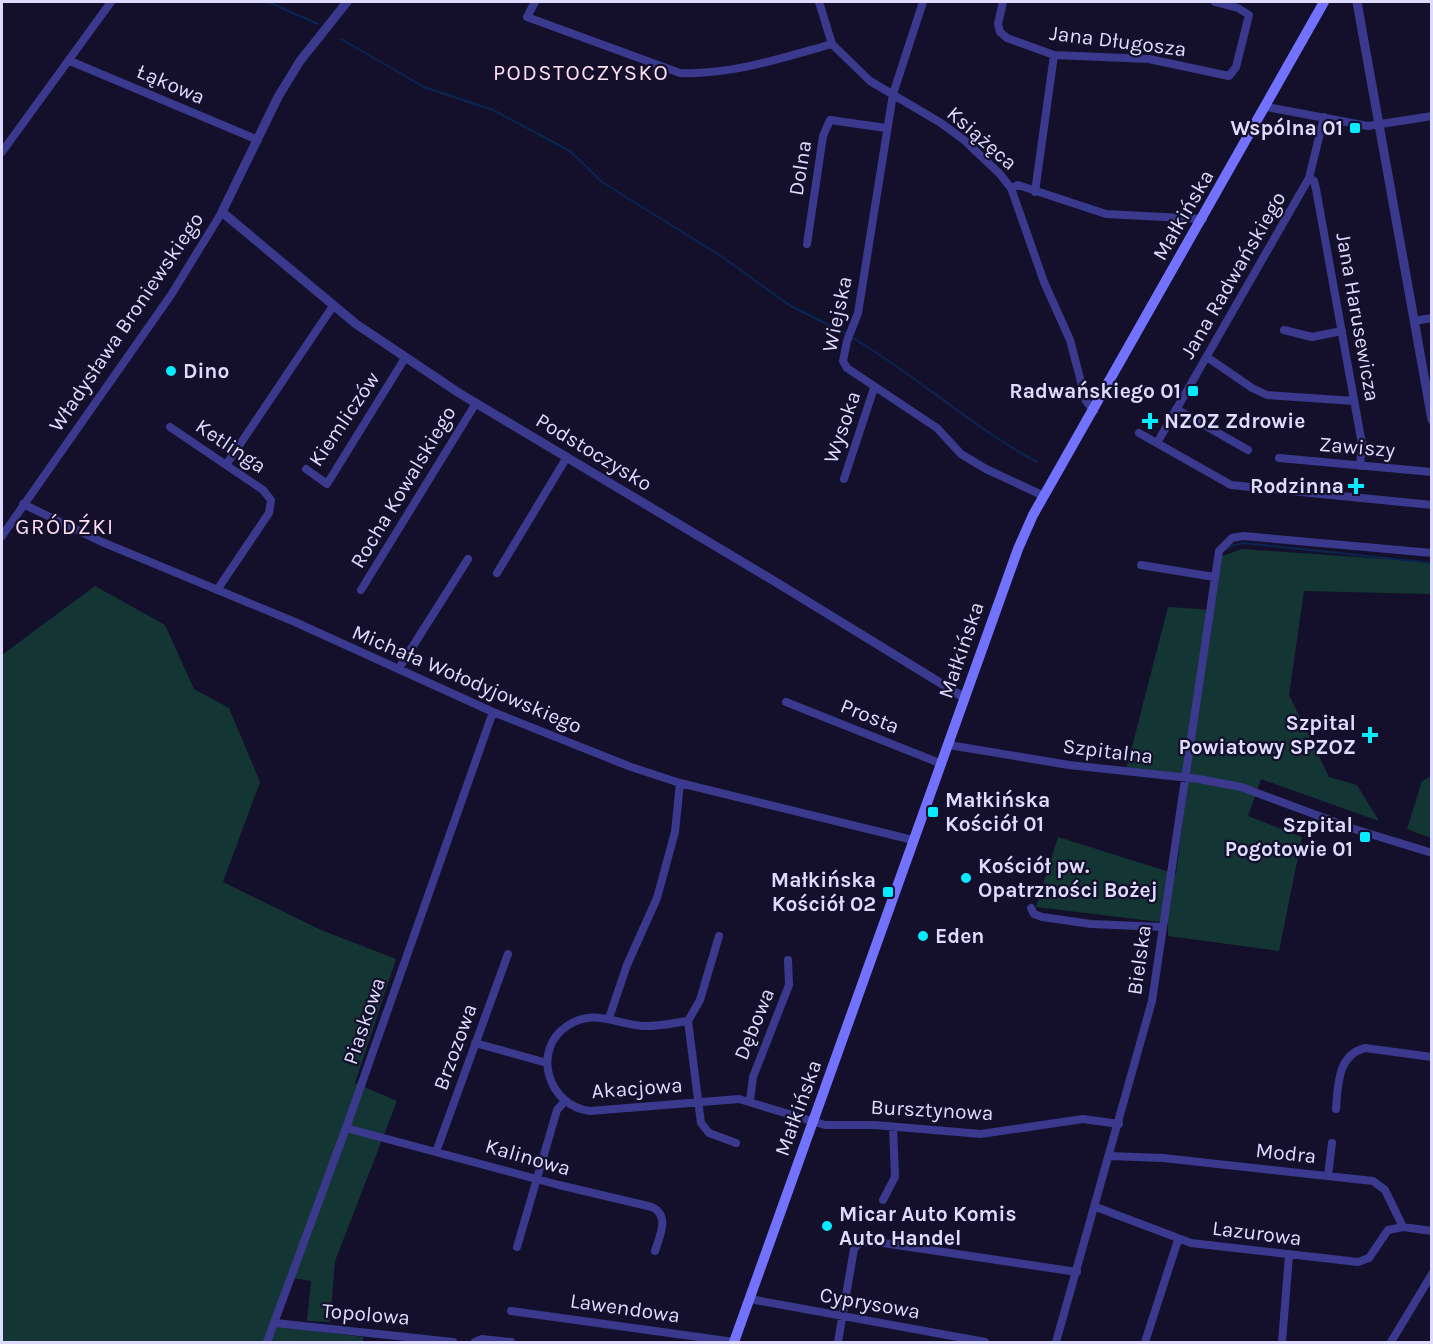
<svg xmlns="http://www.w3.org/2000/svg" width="1433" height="1344" viewBox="0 0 1433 1344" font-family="Karla,sans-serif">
	<rect width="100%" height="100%" fill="#14102c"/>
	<path fill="#133634" d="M1242,549L1431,562V594L1304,591L1289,695L1329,777L1357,785L1379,821L1261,779L1248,816L1302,837L1279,951L1168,936V923L1036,907L1058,837L1176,874L1189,774L1126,770L1168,607L1213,610L1220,557Z
		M95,586L165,625L194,689L229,708L260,782L223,882L321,930L396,959L355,1083L397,1101L335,1261L330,1322L307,1321L311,1281L293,1278L275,1326L363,1337V1342H2V655Z
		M1431,776V838L1407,829L1422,781Z"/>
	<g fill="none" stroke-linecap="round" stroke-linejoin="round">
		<path stroke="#0a2550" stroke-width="2" d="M268,2L318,24
			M341,39L424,87L493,110L570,151L602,182L724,258L789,305L845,333
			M853,338C917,376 972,427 1037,462
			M1224,551L1231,546L1243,543L1432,563"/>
		<path stroke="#3b398d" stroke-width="8" d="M535,2L527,17L680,73C732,75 782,58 832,44
			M819,2L832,44L870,81L941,123L964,140L999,173L1011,188L1044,282L1070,340L1086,401L1094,411
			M923,2L893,94L858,313L847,341L843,361L847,368L937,428L961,454L986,469L1044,496
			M1003,2L998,24L1000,32L1007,38L1054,55L1149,59L1229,76L1236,67L1249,15L1238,8L1215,2
			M70,61L258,140
			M1267,107L1368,126L1432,116
			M2,152L111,2
			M1309,178L1314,181L1316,189L1362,444L1360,466
			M1011,188L1018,185L1106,214L1203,219
			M1035,192L1054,55
			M807,244L823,136L830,120L886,128
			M1414,321L1432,318
			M1284,330L1312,337L1342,331
			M1207,357L1252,388L1267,395L1354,401
			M1176,409L1248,450
			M170,427L263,490L271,500L269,513L217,590
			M1139,433L1231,485L1432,505
			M1157,443L1309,178L1324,117
			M1279,458L1432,472
			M226,465L333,306
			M306,469L327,484L405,358
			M844,479L874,388
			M23,504L102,542L295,622L493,712L631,767L680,783L913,840
			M2,536L171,295L222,212
			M1141,565L1214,577
			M497,573L567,457
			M361,590L476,403
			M399,668L468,559
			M786,702L942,764
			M949,745L1069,765L1199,779L1241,787L1354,829L1432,853
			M1031,908L1034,914L1042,917L1091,924L1162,927
			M719,936L700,1000L688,1021L701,1123L709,1133L736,1143
			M609,1018L627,965L657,898L675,832L680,783
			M688,1021C673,1023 657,1027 643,1026C615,1024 594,1008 567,1026C531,1050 548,1106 590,1111L739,1099L825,1125H874L981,1134L1083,1119L1119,1124
			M475,1043L547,1063
			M750,1101L753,1077L789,985L788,960
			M1336,1109C1338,1086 1337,1055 1365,1048L1432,1057
			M346,1128L559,1185L652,1207C670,1216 660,1235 655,1251
			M436,1152L508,954
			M1110,1156L1163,1158L1373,1181L1385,1190L1403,1227L1432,1231
			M1328,1176L1332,1143
			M883,1200L895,1177L893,1127
			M1096,1207L1191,1243L1358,1262L1369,1258L1388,1230L1403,1227
			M517,1247L557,1110L565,1101
			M750,1299L985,1342
			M511,1311L734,1342
			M275,1323L453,1342
			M267,1342L346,1128L493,712
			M475,1342L482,1339L511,1342
			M838,1342L854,1249L858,1244L870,1241L1077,1272
			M1056,1342L1152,1001L1219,551L1232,538L1243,536L1432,553
			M1145,1342L1178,1240
			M1282,1342L1289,1255
			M1391,1342L1432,1274"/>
		<path stroke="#3b398d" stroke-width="9" d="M347,2L300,61L278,97L222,212L356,324L459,393L779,584L965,698
			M1357,2L1432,420"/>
		<path stroke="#7372ff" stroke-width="10" d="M734,1342L1018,549L1033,515L1324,2"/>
	</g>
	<g fill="#07ebff" stroke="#14102c" stroke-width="2">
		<rect x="1349" y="122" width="12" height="12" rx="3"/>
		<circle cx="171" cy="371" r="6"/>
		<rect x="1187" y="385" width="12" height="12" rx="3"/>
		<path d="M1147 412h6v6h6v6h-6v6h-6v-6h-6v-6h6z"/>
		<path d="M1353 477h6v6h6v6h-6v6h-6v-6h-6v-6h6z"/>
		<path d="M1367 726h6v6h6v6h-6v6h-6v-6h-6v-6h6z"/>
		<rect x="927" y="806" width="12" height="12" rx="3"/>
		<rect x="1359" y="831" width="12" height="12" rx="3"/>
		<circle cx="966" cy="878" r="6"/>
		<rect x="882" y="886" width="12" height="12" rx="3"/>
		<circle cx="923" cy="936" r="6"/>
		<circle cx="827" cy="1226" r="6"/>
	</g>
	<g text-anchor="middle" stroke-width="4.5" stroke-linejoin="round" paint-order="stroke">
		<g font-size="21" fill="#dedbff" stroke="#14102c">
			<text transform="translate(1118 41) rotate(7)" y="7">Jana Długosza</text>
			<text transform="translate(171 84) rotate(23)" y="7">Łąkowa</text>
			<text transform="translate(982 138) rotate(41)" y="7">Książęca</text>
			<text transform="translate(800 168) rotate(-81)" y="7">Dolna</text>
			<text transform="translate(1183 215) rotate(-60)" y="7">Małkińska</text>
			<text transform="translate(1233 275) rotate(-60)" y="7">Jana Radwańskiego</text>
			<text transform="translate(837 314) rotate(-78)" y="7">Wiejska</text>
			<text transform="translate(1358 317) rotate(80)" y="7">Jana Harusewicza</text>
			<text transform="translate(126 322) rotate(-56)" y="7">Władysława Broniewskiego</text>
			<text transform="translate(344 419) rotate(-56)" y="7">Kiemliczów</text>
			<text transform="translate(842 427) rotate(-71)" y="7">Wysoka</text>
			<text transform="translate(231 446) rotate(34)" y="7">Ketlinga</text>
			<text transform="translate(1357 447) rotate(5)" y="7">Zawiszy</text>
			<text transform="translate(594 452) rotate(31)" y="7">Podstoczysko</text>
			<text transform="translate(403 487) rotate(-59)" y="7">Rocha Kowalskiego</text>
			<text transform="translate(961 650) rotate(-71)" y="7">Małkińska</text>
			<text transform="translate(467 679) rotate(23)" y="7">Michała Wołodyjowskiego</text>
			<text transform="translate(870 716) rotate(22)" y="7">Prosta</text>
			<text transform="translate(1108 751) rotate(7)" y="7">Szpitalna</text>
			<text transform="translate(1139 960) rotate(-82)" y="7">Bielska</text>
			<text transform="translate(364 1021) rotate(-71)" y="7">Piaskowa</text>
			<text transform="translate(754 1024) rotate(-68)" y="7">Dębowa</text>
			<text transform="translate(455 1047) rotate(-70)" y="7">Brzozowa</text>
			<text transform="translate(637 1088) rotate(-4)" y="7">Akacjowa</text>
			<text transform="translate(798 1108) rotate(-70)" y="7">Małkińska</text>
			<text transform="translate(932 1110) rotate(3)" y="7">Bursztynowa</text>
			<text transform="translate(1286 1153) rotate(6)" y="7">Modra</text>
			<text transform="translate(528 1157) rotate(16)" y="7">Kalinowa</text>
			<text transform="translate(1257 1233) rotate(7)" y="7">Lazurowa</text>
			<text transform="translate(870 1303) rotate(10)" y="7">Cyprysowa</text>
			<text transform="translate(625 1308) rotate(8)" y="7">Lawendowa</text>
			<text transform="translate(366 1314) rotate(5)" y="7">Topolowa</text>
		</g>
		<g font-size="21" font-weight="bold" fill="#dedbff" stroke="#14102c" text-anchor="end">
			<text x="1343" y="135">Wspólna 01</text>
			<text x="183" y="378" text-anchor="start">Dino</text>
			<text x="1181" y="398">Radwańskiego 01</text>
			<text x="1164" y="428" text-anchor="start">NZOZ Zdrowie</text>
			<text x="1344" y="493">Rodzinna</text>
			<text x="1356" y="730">Szpital<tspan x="1356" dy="24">Powiatowy SPZOZ</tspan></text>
			<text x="945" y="807" text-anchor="start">Małkińska<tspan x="945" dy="24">Kościół 01</tspan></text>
			<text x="1353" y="832">Szpital<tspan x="1353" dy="24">Pogotowie 01</tspan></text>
			<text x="978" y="873" text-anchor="start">Kościół pw.<tspan x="978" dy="24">Opatrzności Bożej</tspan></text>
			<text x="876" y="887">Małkińska<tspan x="876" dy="24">Kościół 02</tspan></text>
			<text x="935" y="943" text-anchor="start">Eden</text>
			<text x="839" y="1221" text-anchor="start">Micar Auto Komis<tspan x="839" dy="24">Auto Handel</tspan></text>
		</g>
		<g font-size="22" letter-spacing="1.5" fill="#ffddf3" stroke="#14102c">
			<text x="581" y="80">PODSTOCZYSKO</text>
			<text x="65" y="534">GRÓDŹKI</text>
		</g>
	</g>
	<rect width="1433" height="1344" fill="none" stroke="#dedbff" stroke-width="6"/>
</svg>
